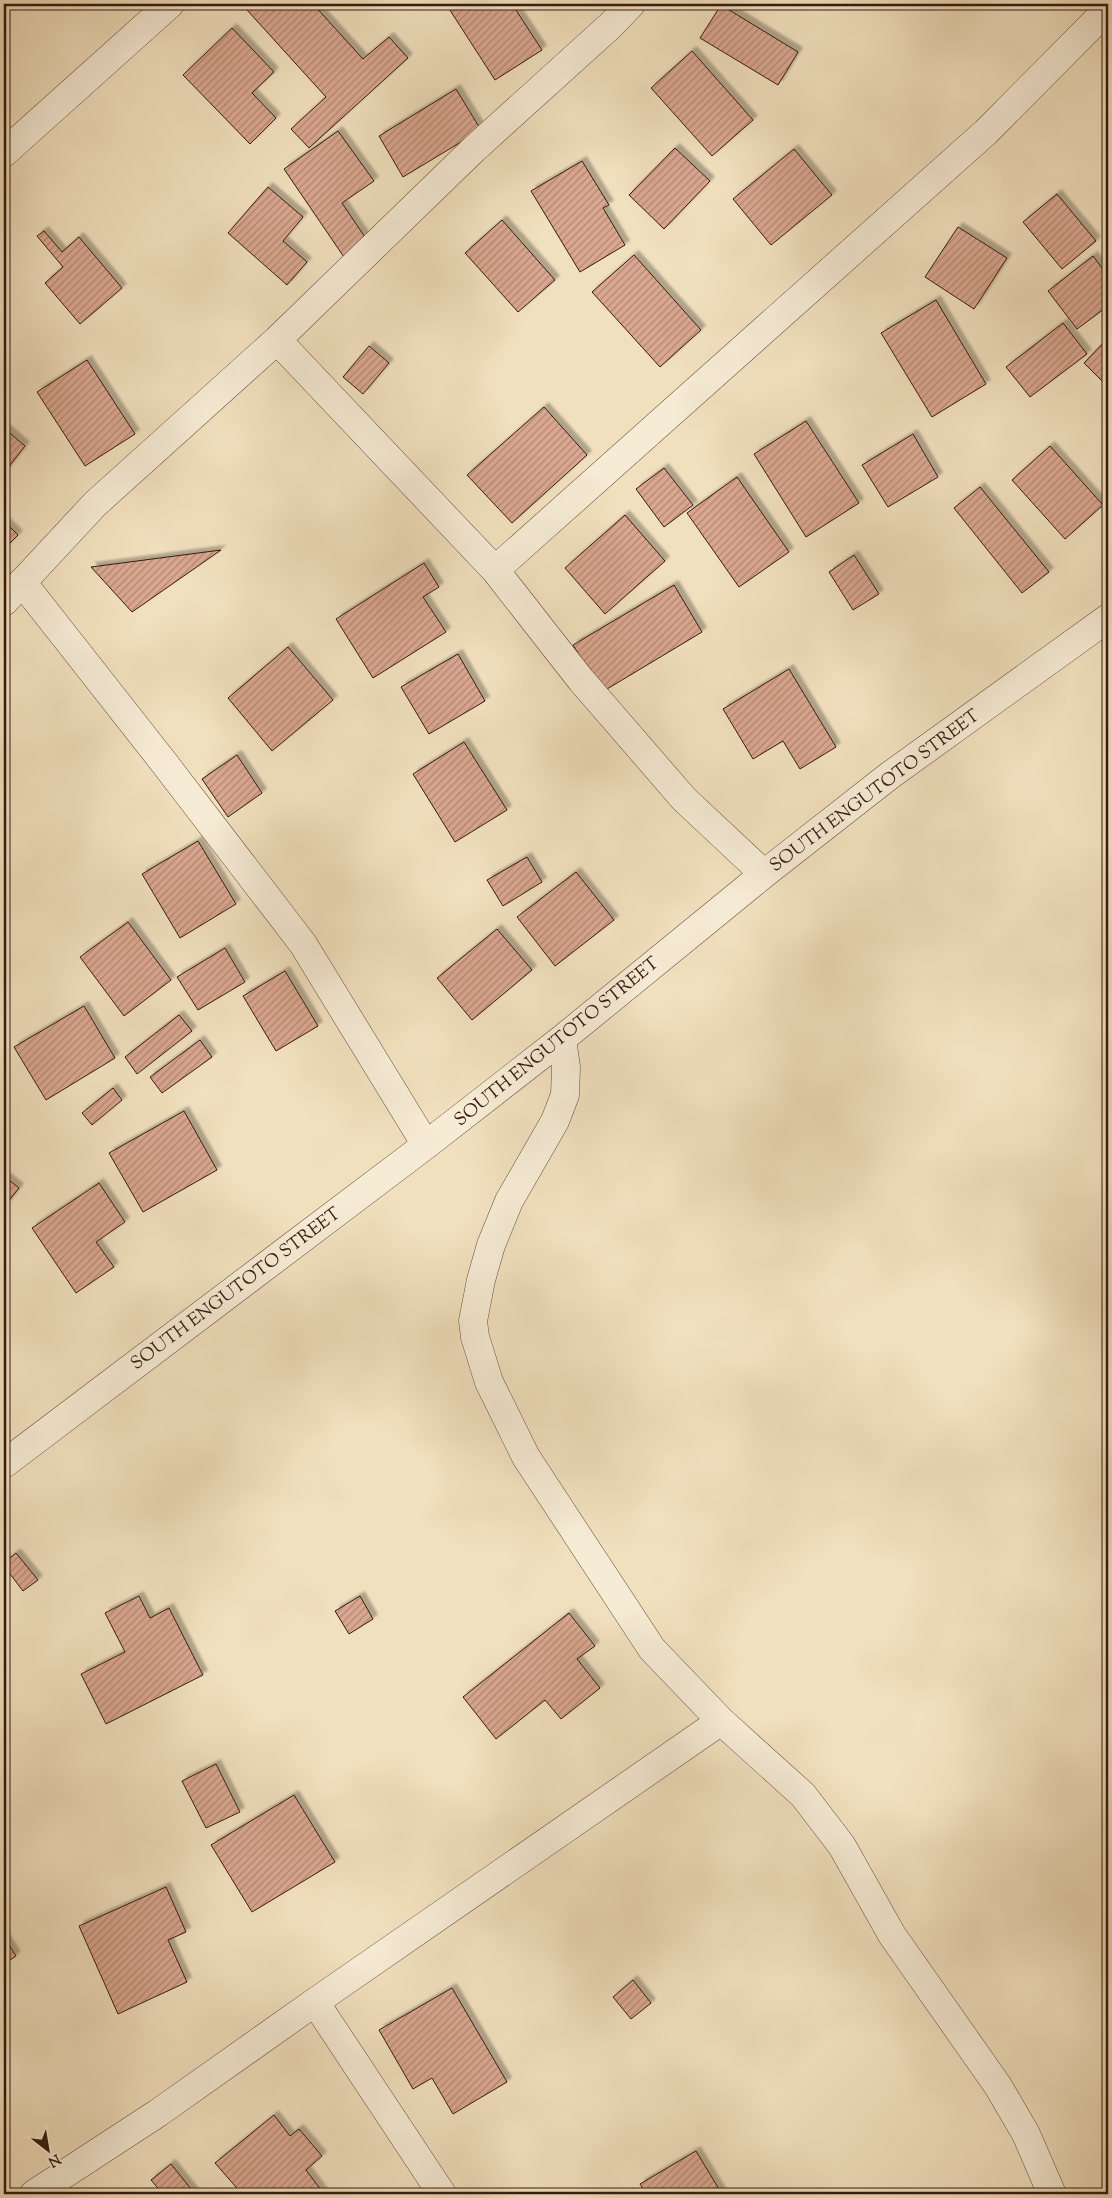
<svg xmlns="http://www.w3.org/2000/svg" width="1112" height="2198" viewBox="0 0 1112 2198" font-family="'Sorts Mill Goudy',serif">
	<defs>
		<pattern id="building-hatch" width="6" height="6" patternUnits="userSpaceOnUse" patternTransform="scale(1.25)"><rect width="6" height="6" fill="#daa790"/><path d="M-1 1l2-2M0 6l6-6M5 7l2-2" fill="none" stroke="#b28774"/></pattern>
		<filter id="shadow"><feDropShadow dx="4.5" dy="-4.5" stdDeviation="1" flood-color="#0004"/></filter>
	</defs>
	<rect width="100%" height="100%" fill="#f1e0be"/>
	<filter id="stains"><feTurbulence type="fractalNoise" baseFrequency=".004" numOctaves="4"/><feColorMatrix values="0 0 0 0 .2 0 0 0 0 .09 0 0 0 0 .02 0 0 0 .5 -.17"/></filter>
	<radialGradient id="worn" r=".72"><stop offset=".6" stop-color="#630" stop-opacity="0"/><stop offset="1" stop-color="#630" stop-opacity=".3"/></radialGradient>
	<path fill="url(#building-hatch)" stroke="#351a0f" filter="url(#shadow)" d="M254,4H313L363,59L389,37L408,58L309,148L291,129L326,97L247,10Z
		M446,4H512L542,50L495,80Z
		M721,5L798,52L778,85L700,38Z
		M232,28L274,72L252,93L276,118L250,144L183,75Z
		M692,51L753,120L712,156L651,88Z
		M456,89L481,130L403,177L379,136Z
		M338,131L374,181L342,203L369,243L346,260L284,169Z
		M675,148L710,181L664,229L629,195Z
		M794,149L832,195L771,245L733,199Z
		M582,161L609,205L603,208L625,245L580,272L531,191Z
		M268,187L303,217L283,241L307,262L287,285L228,233Z
		M1057,194L1096,241L1062,269L1023,222Z
		M502,220L555,280L518,312L465,253Z
		M958,227L1007,258L974,309L925,277Z
		M44,231L62,252L79,237L122,288L80,324L45,283L63,267L37,236Z
		M634,255L701,330L660,367L592,292Z
		M1093,256L1108,276V306L1077,329L1048,291Z
		M936,300L986,384L932,417L881,333Z
		M1063,323L1087,354L1030,397L1006,367Z
		M1108,338V387L1084,363Z
		M369,346L389,363L363,394L343,377Z
		M87,360L135,434L85,466L37,392Z
		M544,407L587,455L512,523L467,475Z
		M806,421L859,503L806,537L754,454Z
		M4,428L25,446L4,473Z
		M913,434L938,477L888,507L862,465Z
		M1050,446L1103,505L1065,539L1012,480Z
		M664,468L693,505L664,527L636,489Z
		M737,477L789,552L739,587L687,513Z
		M980,487L1049,572L1022,593L954,508Z
		M625,515L665,561L605,614L565,568Z
		M4,521L18,535L4,549Z
		M221,550L132,612L91,567Z
		M854,555L879,594L853,610L829,572Z
		M424,563L439,587L423,597L446,632L373,678L336,619Z
		M674,585L702,632L602,692L573,645Z
		M288,647L333,700L272,751L228,698Z
		M458,654L485,701L429,734L401,687Z
		M789,669L836,747L800,769L783,741L753,759L723,709Z
		M464,742L507,810L455,842L413,774Z
		M237,755L262,793L228,817L202,779Z
		M198,841L236,904L180,938L142,874Z
		M527,857L542,882L503,906L487,880Z
		M576,872L614,920L555,966L517,917Z
		M128,922L171,980L124,1016L80,957Z
		M497,929L532,970L472,1020L437,978Z
		M225,948L245,982L198,1010L177,977Z
		M285,971L318,1026L276,1051L243,996Z
		M84,1006L115,1058L46,1100L14,1047Z
		M179,1015L192,1031L137,1074L125,1057Z
		M200,1040L212,1057L162,1093L150,1077Z
		M113,1088L122,1100L92,1125L82,1113Z
		M184,1111L217,1170L143,1212L109,1153Z
		M4,1176L19,1188L4,1207Z
		M99,1183L125,1222L96,1242L114,1267L76,1293L32,1228Z
		M16,1553L38,1580L23,1591L4,1566V1563Z
		M139,1596L150,1618L169,1608L203,1675L106,1724L81,1674L125,1652L105,1613Z
		M360,1596L373,1619L349,1634L335,1611Z
		M569,1613L595,1646L577,1659L600,1688L561,1719L545,1700L496,1739L463,1697Z
		M216,1764L240,1812L206,1828L182,1781Z
		M294,1795L335,1862L252,1912L211,1845Z
		M166,1887L186,1932L168,1940L187,1982L118,2014L79,1926Z
		M4,1937L16,1956L4,1964Z
		M633,1980L651,2003L631,2019L613,1997Z
		M452,1988L507,2082L453,2114L432,2078L413,2089L379,2030Z
		M274,2115L290,2136L299,2129L322,2156L306,2170L324,2194H242L215,2163Z
		M696,2151L722,2194H646L640,2184Z
		M171,2164L195,2194H163L151,2180Z"/>
	<g fill="none" stroke-linecap="round" stroke-linejoin="round">
		<defs>
			<path id="minor" d="M4,153L170,4
				M277,340L495,570L581,680L684,799L764,874
				M495,570L986,132L1108,9
				M22,582L165,764L303,944L426,1145
				M4,602L95,504L277,340L474,149L611,25L631,4
				M562,1039L566,1067L565,1095L555,1121L509,1201L491,1245L481,1280L473,1321L475,1337L489,1382L526,1457L652,1649L721,1721L803,1795L842,1846L892,1935L998,2086L1026,2134L1052,2194
				M4,1464L426,1145L562,1039L764,874L889,776L1108,618
				M315,2002L442,2194
				M34,2194L158,2113L315,2002L721,1721"/>
		</defs>
		<use href="#minor" stroke="#644c3b" stroke-width="29"/>
		<use href="#minor" stroke="#f6ebd5" stroke-width="28"/>
	</g>
	<g text-anchor="middle" stroke-width="4" stroke-linejoin="round" paint-order="stroke">
		<g font-size="18" fill="#351a0f" stroke="#f6ebd5">
			<text transform="translate(874 790) rotate(-37)" y="6">SOUTH ENGUTOTO STREET</text>
			<text transform="translate(556 1041) rotate(-39)" y="6">SOUTH ENGUTOTO STREET</text>
			<text transform="translate(235 1288) rotate(-37)" y="6">SOUTH ENGUTOTO STREET</text>
		</g>
	</g>
	<rect width="1112" height="2198" fill="none" stroke="#f1e0be" stroke-width="20"/>
	<rect x="5" y="5" width="1102" height="2188" fill="none" stroke="#351a0f" stroke-width="2.5"/>
	<rect x="10" y="10" width="1092" height="2178" fill="none" stroke="#351a0f"/>
	<g transform="translate(48 2150) rotate(149)" stroke="#f6ebd5" stroke-width="4" paint-order="stroke">
	<path d="M0-4L9 19L0 12L-9 19Z" fill="#351a0f"/>
	<text y="-8" font-size="14" font-weight="bold" text-anchor="middle" fill="#351a0f">N</text>
	</g>
	<rect width="100%" height="100%" filter="url(#stains)"/>
	<rect width="100%" height="100%" fill="url(#worn)"/>
</svg>
